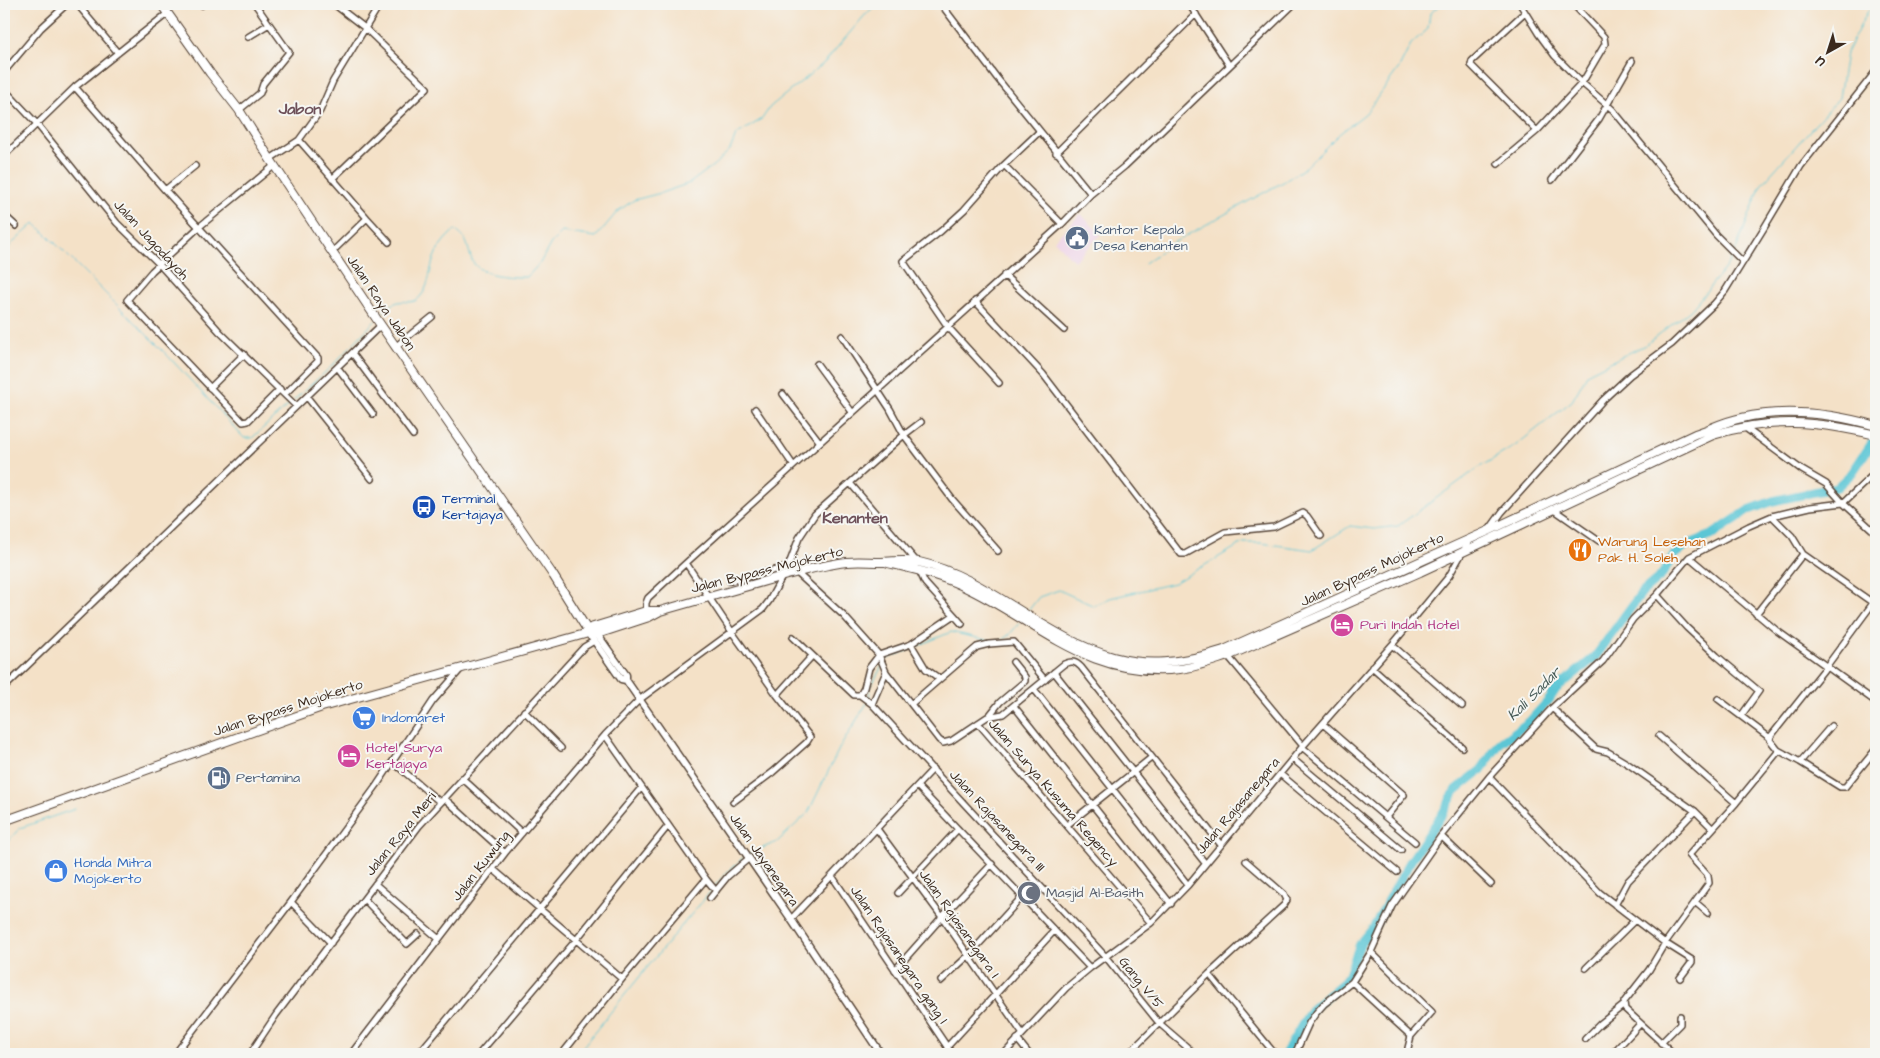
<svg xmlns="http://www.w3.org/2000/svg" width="1880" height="1058" viewBox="0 0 1880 1058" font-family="'Architects Daughter',sans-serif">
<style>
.built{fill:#eed0e7}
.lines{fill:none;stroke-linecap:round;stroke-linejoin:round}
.stream{stroke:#5bc6d5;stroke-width:1}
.river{stroke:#5bc6d5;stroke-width:9}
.minor-casing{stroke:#574537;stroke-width:8}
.major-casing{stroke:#574537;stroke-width:9}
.highway-casing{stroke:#574537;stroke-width:10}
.minor{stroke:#fff;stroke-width:5}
.major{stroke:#fff;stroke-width:6}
.highway{stroke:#fff;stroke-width:8}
.labels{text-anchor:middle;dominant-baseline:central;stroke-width:4;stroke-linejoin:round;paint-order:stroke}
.service-label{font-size:14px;fill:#4e5e75;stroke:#f6f6f2;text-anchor:start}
.street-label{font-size:14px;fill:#3b2a1e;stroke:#f6f6f2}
.transit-label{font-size:14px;fill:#164399;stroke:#f6f6f2;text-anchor:start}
.food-label{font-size:14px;fill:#c56008;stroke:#f6f6f2;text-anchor:start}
.hotel-label{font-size:14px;fill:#b23c85;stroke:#f6f6f2;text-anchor:start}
.shop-label{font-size:14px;fill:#366cbe;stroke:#f6f6f2;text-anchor:start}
.worship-label{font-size:14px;fill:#5b616d;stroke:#f6f6f2;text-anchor:start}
.water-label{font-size:15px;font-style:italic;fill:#455955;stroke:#f6f6f2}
.quarter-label{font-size:16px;font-weight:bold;fill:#6e515a;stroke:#f6f6f2}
</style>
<rect width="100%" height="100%" fill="#f6f6f2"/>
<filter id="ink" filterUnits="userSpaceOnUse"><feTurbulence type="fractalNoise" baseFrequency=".02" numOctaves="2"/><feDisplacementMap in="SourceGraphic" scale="10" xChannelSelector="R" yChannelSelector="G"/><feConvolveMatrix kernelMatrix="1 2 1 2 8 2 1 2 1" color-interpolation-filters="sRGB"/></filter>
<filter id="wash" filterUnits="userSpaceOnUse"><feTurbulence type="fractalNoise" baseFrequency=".0096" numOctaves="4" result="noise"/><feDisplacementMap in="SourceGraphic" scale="20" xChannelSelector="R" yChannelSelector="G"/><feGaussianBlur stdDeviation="1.12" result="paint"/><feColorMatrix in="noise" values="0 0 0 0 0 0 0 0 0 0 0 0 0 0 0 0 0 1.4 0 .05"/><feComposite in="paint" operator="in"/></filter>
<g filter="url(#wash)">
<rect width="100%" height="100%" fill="#f4e1c7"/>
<path class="built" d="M1081,214L1101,235L1074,261L1054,240Z"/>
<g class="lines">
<path class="stream" d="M4,251L35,223L168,356L244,438H252L291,403
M1735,252L1761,185L1839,98L1846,53L1869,9L1875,4
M1145,263L1171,244L1285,181L1306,167L1339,134L1366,113L1399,68L1411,44L1428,29L1430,13L1442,4
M379,316C384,311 391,304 398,302C406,300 413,305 420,297C429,287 429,274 433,261C437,248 445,238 455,230C470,241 466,245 472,260C479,277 512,277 527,277L540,263L551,243L562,232L596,237L618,211L634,200L661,193L690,183L714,165L730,150L736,135L762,119L770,107L824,63L865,15L877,4
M294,400L330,368L375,321
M1028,611L1039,597L1059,590L1094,606L1110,598L1174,583L1243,543H1261L1312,550L1350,526L1374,529L1398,526L1478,468L1515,446L1572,401L1588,373L1645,345L1691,310L1726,267L1733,255
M1002,640L1010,634L1020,622
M915,647L951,632L991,641
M884,663L886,659L911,649
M869,699L870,688L882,666
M4,845L20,828L75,809
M748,854L777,842L808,813L839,749L867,703
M714,887L725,874L745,856
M577,1054C621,999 666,944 712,890"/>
<path class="river" d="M1285,1054L1311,1010L1344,982L1349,975L1360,944L1374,927L1410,862L1443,813L1455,791L1481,770L1500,743L1529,722L1549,700L1556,689L1595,657L1642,592L1661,576L1674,555L1687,545L1712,535L1749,510L1773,501L1837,487L1852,473L1876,437"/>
</g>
</g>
<g filter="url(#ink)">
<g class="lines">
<g class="minor-casing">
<path id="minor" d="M77,4L118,53
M941,4L997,78L1091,194
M1189,4L1229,65
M1520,4L1538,33L1555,56L1582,83L1613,110L1716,235L1743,262
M202,5L203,4
M1525,12L1472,61L1471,65L1537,131
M248,37L269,24
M4,72L41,28L67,4
M75,87L165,190L318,358V361L285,394
M4,89L37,124L117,223L159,264L220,332L296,406
M239,110L260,93L263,84L289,52L255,4
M299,140L367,218L389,242
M1056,153L1196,14
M4,156L75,87L168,13
M270,159L299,140L307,129L320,111L333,81L380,4
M1498,164L1537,131L1582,83L1605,44L1604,37L1573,4
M275,165L199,227L152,271L127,300L243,422L248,421L280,389
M1004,165L1062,224
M332,179L427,88L365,28L334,4
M1552,180L1599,119L1632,61
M165,190L195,166
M4,215L16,226
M332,252L367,218
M1004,275L1064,330
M975,301L1043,374L1181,554H1185L1225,532L1274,527L1303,513L1307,516L1321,536
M395,347L432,317
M352,353L413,435
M817,364L852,412
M338,368L373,414
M999,383L948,327L903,261L941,231L964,210L1004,165L1039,132
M210,388L244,354
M783,394L819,441
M307,397L372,479
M755,409L793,465
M921,422L904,435L952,499L998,551
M1744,427L1802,470L1826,484L1843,503L1876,472
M850,483L917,562
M1553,509L1599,541
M1772,516L1792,536L1803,554L1873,603
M1489,530L1502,512L1603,400L1630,375L1672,344L1714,304L1725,291L1764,228L1801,166L1876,71
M1689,557L1776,630L1876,702
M686,563L732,632L777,695L810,737L807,742L773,772L733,802
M919,570L925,583L954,615L911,644L879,655L869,668L864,688L860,695L872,704L1105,956L1159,1023L1195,1054
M797,573L844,616L879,655L886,672L939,740L943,743L951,741L987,717L1003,714L1064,664C1072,660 1076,662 1081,667L1221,845
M787,575L788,567L799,538L815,514L904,435L890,409L842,336
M730,581L788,567
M1657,595L1687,628L1717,656L1759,691L1741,716
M646,611V603L648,598L686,563L1062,224L1091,194L1125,166L1294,4
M1756,614L1803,554
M954,615L962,624
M793,637L854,695H860
M911,644L926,669L940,679
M1392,645L1462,706
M1228,656L1303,746
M1372,667L1462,747
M1054,672L1205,863
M4,688L381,325
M1034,689L1188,885
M777,695L812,656
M1718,699L1770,738
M872,704L886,672
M911,704L977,647L989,644L1014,642L1045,680
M1014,706L1171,904
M1552,708L1596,749L1608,752L1628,764L1695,811L1712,828
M524,711L561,748
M989,716L1000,702L1025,681V677L1013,662
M978,723L1151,923
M1323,724L1404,795L1386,817
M1659,736L1736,803
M1302,747L1415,842
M1778,750L1800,762L1831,726
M1293,759L1401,850
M1800,762L1840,787H1845L1876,749
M395,764L440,802
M1280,774L1397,872
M1489,777L1600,893L1665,943L1692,960V962L1680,978
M462,778L522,833
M917,786L1090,968
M444,798L505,853
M1067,825L1151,758
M877,829L942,917L1022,1033
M1441,836L1491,884
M493,869L622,979
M832,876L952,1054
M706,879L716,891
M375,884L439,939
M898,893L958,829
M710,898L728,876L748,859
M364,899L407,944L418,934
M291,902L331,943
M1695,902L1708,913
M1615,905L1628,881L1695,811
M791,919L933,769
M1371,952L1432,1012L1411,1036
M1586,968L1635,920
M895,970L942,917L992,864
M1209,974L1284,905L1287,900L1284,894L1246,861
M941,981L968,956L1022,897
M1352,982L1411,1036L1408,1048L1409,1054
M1017,1039L1029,1054
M1585,1039L1600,1024L1624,1005
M1661,1043L1680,1024V1016
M947,1047L1054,931
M175,1054L291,902L377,785L433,701L460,670
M250,1054L276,1015L419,826L584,647L594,641
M351,1054L505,853L605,735L639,700L763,609L769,601L782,577
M418,1054L641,788
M479,1054L576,940L668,826
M562,1054L622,979L706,879L605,735
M1004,1054L1066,988L1090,968L1151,923L1188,885L1303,746L1392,645L1449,576L1470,539
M1128,1054L1209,974L1275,1054
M1295,1054L1309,1023L1316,1013L1324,1004L1352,982L1371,952L1392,906L1441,836L1489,777L1552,708L1603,661L1633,619L1657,595L1689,557L1749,526L1772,516L1810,507L1843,503L1876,533
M1612,1054L1640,1024
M1674,1054L1625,1009L1624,1002L1649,970L1665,943L1709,883L1708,876L1689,855L1736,803L1777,753L1778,750L1770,740L1771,736L1826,667L1876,599
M1695,1054H1700"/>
</g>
<g class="major-casing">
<path id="major" d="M597,634L626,675V680L791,919L881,1054
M591,636L621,679L626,680"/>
</g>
<g class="highway-casing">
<path id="highway" d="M161,4L210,73L239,110L270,159L380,324L553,575L591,636
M888,563C917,570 945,576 971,590C1043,626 1091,679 1180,669C1196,667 1212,661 1228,656L1420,572L1713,435C1770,417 1818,421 1876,435
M587,629L646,611H658
M591,636L649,617L660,611C696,601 733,590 769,580C794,573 820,565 847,562C858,561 869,562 881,562C894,561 906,560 919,562C954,570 984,588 1014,607C1089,654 1134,679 1224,650L1488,531L1695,434C1710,429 1726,421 1742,418C1786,408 1834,414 1876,426
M4,821L322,707L585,634"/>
</g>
<use href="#minor" class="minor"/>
<use href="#major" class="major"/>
<use href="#highway" class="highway"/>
</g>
</g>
<defs>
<g id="civic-disc" transform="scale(1.25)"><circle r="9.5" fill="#5c6f8a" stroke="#f6f6f2"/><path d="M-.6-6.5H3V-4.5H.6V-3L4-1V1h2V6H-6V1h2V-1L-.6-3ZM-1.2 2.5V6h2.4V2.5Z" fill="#fff"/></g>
<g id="bus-disc" transform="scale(1.25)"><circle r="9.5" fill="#1a4fb4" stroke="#f6f6f2"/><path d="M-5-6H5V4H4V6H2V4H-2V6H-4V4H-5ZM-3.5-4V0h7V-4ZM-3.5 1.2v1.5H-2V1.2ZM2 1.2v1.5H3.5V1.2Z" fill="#fff"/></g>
<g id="restaurant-disc" transform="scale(1.25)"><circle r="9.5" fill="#e8710a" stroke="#f6f6f2"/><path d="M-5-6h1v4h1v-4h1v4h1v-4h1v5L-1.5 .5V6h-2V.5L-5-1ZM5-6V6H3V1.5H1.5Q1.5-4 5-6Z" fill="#fff"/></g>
<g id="hotel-disc" transform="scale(1.25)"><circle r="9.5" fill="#d1479c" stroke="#f6f6f2"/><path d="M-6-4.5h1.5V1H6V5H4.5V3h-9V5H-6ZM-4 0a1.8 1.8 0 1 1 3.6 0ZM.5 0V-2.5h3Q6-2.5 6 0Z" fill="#fff"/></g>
<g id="supermarket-disc" transform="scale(1.25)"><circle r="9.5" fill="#3f7fe0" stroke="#f6f6f2"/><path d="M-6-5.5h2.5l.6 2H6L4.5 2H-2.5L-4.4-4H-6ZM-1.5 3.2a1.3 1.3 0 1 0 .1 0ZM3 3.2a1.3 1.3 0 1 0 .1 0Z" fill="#fff"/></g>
<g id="fuel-disc" transform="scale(1.25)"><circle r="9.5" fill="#5c6f8a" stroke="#f6f6f2"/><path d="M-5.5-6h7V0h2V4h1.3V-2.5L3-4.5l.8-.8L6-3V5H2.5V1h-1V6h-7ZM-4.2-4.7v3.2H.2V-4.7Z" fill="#fff"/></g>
<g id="shop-disc" transform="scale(1.25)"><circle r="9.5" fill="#3f7fe0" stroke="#f6f6f2"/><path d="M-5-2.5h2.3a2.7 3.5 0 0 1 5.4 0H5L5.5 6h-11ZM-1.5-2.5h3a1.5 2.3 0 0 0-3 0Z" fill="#fff"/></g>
<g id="mosque-disc" transform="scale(1.25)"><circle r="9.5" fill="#6b7280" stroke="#f6f6f2"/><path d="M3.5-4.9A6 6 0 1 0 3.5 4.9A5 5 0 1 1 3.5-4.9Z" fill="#fff"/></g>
</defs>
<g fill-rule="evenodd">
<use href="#civic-disc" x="1077" y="238"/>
<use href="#bus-disc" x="424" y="507"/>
<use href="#restaurant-disc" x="1580" y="550"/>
<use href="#hotel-disc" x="1342" y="625"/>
<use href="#supermarket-disc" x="364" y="718"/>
<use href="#hotel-disc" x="349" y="756"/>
<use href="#fuel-disc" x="219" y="778"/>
<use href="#shop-disc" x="56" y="871"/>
<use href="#mosque-disc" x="1029" y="893"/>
</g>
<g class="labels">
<g class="service-label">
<text x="1094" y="230">Kantor Kepala<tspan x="1094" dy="16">Desa Kenanten</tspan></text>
<text x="236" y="778">Pertamina</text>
</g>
<g class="street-label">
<text transform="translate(151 240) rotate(47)">Jalan Jagodayoh</text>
<text transform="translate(381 303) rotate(56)">Jalan Raya Jabon</text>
<text transform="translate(767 570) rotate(-14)">Jalan Bypass Mojokerto</text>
<text transform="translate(1372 570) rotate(-25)">Jalan Bypass Mojokerto</text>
<text transform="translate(288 708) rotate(-18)">Jalan Bypass Mojokerto</text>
<text transform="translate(1053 793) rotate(49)">Jalan Surya Kusuma Regency</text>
<text transform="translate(1238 806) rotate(-50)">Jalan Rajasanegara</text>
<text transform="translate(997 821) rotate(47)">Jalan Rajasanegara III</text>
<text transform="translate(401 834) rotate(-51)">Jalan Raya Meri</text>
<text transform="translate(764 860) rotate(55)">Jalan Jayanegara</text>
<text transform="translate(481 866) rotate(-52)">Jalan Kuwung</text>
<text transform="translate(959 924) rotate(55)">Jalan Rajasanegara I</text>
<text transform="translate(899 955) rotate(56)">Jalan Rajasanegara gang I</text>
<text transform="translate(1141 983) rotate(51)">Gang V/5</text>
</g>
<g class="transit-label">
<text x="442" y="499">Terminal<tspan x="442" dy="16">Kertajaya</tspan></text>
</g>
<g class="food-label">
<text x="1598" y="542">Warung Lesehan<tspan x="1598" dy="16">Pak H. Soleh</tspan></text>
</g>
<g class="hotel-label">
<text x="1360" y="625">Puri Indah Hotel</text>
<text x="366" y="748">Hotel Surya<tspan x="366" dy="16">Kertajaya</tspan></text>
</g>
<g class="shop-label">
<text x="382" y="718">Indomaret</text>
<text x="74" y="863">Honda Mitra<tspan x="74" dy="16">Mojokerto</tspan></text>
</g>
<g class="worship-label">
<text x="1046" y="893">Masjid Al-Basith</text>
</g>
<g class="water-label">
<text transform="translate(1534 694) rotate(-45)">Kali Sadar</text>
</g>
<g class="quarter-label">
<text x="300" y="109">Jabon</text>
<text x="855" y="518">Kenanten</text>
</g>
</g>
<rect width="1880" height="1058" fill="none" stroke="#f6f6f2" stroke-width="20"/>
<g transform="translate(1828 52) rotate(219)" stroke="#f6f6f2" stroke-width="4" paint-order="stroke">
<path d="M0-4L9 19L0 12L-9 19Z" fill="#3b2a1e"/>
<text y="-8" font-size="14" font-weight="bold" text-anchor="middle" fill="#3b2a1e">U</text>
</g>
</svg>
